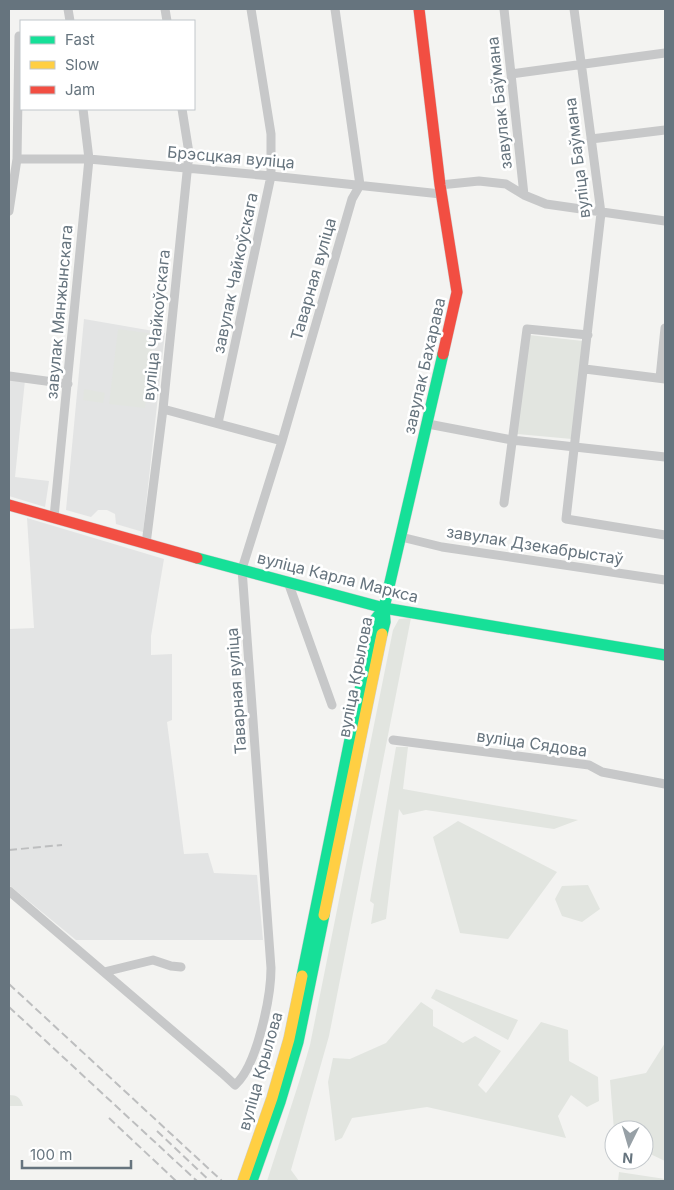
<svg xmlns="http://www.w3.org/2000/svg" width="674" height="1190" viewBox="0 0 674 1190" font-family="Inter,sans-serif">
<style>
.built{fill:#e3e4e4}
.green{fill:#e2e5e0}
.lines{fill:none;stroke-linecap:round;stroke-linejoin:round}
.fast-casing{stroke:#d0d0d0;stroke-width:12}
.slow-casing{stroke:#d0d0d0;stroke-width:12}
.jam-casing{stroke:#d0d0d0;stroke-width:12}
.street{stroke:#c7c8c9;stroke-width:9}
.fast{stroke:#16e098;stroke-width:11}
.slow{stroke:#ffcf43;stroke-width:11}
.jam{stroke:#f24e42;stroke-width:11}
.rail{stroke:#bdbebf;stroke-width:2;stroke-dasharray:8 4;stroke-linecap:butt}
.labels{text-anchor:middle;dominant-baseline:central;stroke-width:5;stroke-linejoin:round;paint-order:stroke}
.street-label{font-size:16px;fill:#66747e;stroke:#fff}
</style>
<rect width="100%" height="100%" fill="#f3f3f1"/>
<path class="built" d="M84,319L165,333L143,532L116,524L115,514L107,510H98L91,517L66,510Z
M9,378L25,380L15,477L49,481L45,507L9,496Z
M27,518L164,559L151,636V655L172,654V720L167,722L184,854L208,853L214,873L257,875L263,940H76L9,885V629L34,628Z"/>
<path class="green" d="M118,329L154,334L145,408L109,404Z
M529,335L583,341L572,439L517,434Z
M84,389L105,393L103,403L83,400Z
M411,618L329,1036L291,1170L299,1181H267L299,1082L310,1045L393,630L399,619Z
M396,747H408L403,789L578,820L554,829L426,810L403,815L399,809L386,919L371,924L374,904L370,901Z
M458,821L557,872L508,939L460,933L433,837Z
M588,885L600,909L582,922L562,916L555,899L562,886Z
M436,989L518,1020L508,1040L431,998Z
M421,1002L433,1010V1026L463,1043L475,1036L501,1051L478,1085L486,1093L541,1022L568,1030L569,1061L598,1077L599,1101L587,1107L571,1095L558,1116L566,1138L427,1107L352,1118L342,1138L335,1141L328,1082L333,1058L350,1059L386,1043Z
M665,1043V1161L644,1151V1130H614L610,1080L646,1073Z
M9,1095C17,1095 21,1098 23,1106H9Z
M619,1172L665,1179V1181H618Z"/>
<g class="lines">
<g class="fast-casing">
<path id="fast" d="M197,558L384,608L665,655
M382,634L385,622L384,608L443,354
M302,976L374,621L384,608
M252,1181L280,1102L298,1042L324,915"/>
</g>
<g class="slow-casing">
<path id="slow" d="M324,915L382,634
M243,1181L272,1098L289,1039L302,976"/>
</g>
<g class="jam-casing">
<path id="jam" d="M419,9L440,185L457,292L443,354
M9,505L197,558"/>
</g>
<path class="street" d="M68,9L70,21
M165,9L167,21
M504,9L524,195
M574,9L601,213L566,519L665,535
M511,74L665,53
M591,139L665,130
M17,159H89L271,176L441,194
M440,185L479,181L506,184L524,195L546,204L665,221
M9,211L17,159L19,36
M585,369L665,379
M9,376L68,384
M660,378L665,328
M163,409L282,441
M218,423L271,176V134L251,9
M428,424L512,440L665,457
M504,503L527,329L588,335
M54,517L89,159L83,109
M401,537L442,547L665,580
M146,544L163,409L189,153L182,109
M288,582L332,705
M393,740L589,765L602,772L665,784
M9,891L222,1073L235,1085C257,1066 271,997 271,968L242,569L282,441L352,199L360,185L335,9
M104,972L153,960L171,966L181,967"/>
<use href="#fast" class="fast"/>
<use href="#slow" class="slow"/>
<use href="#jam" class="jam"/>
<path class="rail" d="M9,850L62,845
M9,984L222,1181
M9,1007L197,1181
M109,1118L176,1181
M157,1131L210,1181"/>
</g>
<g class="labels">
<g class="street-label">
<text transform="translate(499 103) rotate(-96)">завулак Баўмана</text>
<text transform="translate(231 157) rotate(5)">Брэсцкая вуліца</text>
<text transform="translate(577 158) rotate(-97)">вуліца Баўмана</text>
<text transform="translate(235 273) rotate(-78)">завулак Чайкоўскага</text>
<text transform="translate(313 279) rotate(-74)">Таварная вуліца</text>
<text transform="translate(59 312) rotate(-85)">завулак Мянжынскага</text>
<text transform="translate(156 325) rotate(-84)">вуліца Чайкоўскага</text>
<text transform="translate(424 366) rotate(-77)">завулак Бахарава</text>
<text transform="translate(535 545) rotate(9)">завулак Дзекабрыстаў</text>
<text transform="translate(338 577) rotate(14)">вуліца Карла Маркса</text>
<text transform="translate(355 677) rotate(-79)">вуліца Крылова</text>
<text transform="translate(236 691) rotate(-94)">Таварная вуліца</text>
<text transform="translate(532 743) rotate(8)">вуліца Сядова</text>
<text transform="translate(260 1071) rotate(-74)">вуліца Крылова</text>
</g>
</g>
<rect width="674" height="1190" fill="none" stroke="#66747e" stroke-width="20"/>
<rect x="20" y="20" width="175" height="90" fill="#ffffff" stroke="#c2c7cb"/>
<rect x="30" y="36" width="25" height="8" fill="#16e098" stroke="#c2c7cb"/>
<text x="65" y="45" font-size="15" fill="#66747e">Fast</text>
<rect x="30" y="61" width="25" height="8" fill="#ffcf43" stroke="#c2c7cb"/>
<text x="65" y="70" font-size="15" fill="#66747e">Slow</text>
<rect x="30" y="86" width="25" height="8" fill="#f24e42" stroke="#c2c7cb"/>
<text x="65" y="95" font-size="15" fill="#66747e">Jam</text>
<g transform="translate(629 1145) rotate(185)"><circle r="24" fill="#ffffff" stroke="#c2c7cb"/>
<path d="M0-4L9 19L0 12L-9 19Z" fill="#97a0a6"/>
<text y="-8" font-size="14" font-weight="bold" text-anchor="middle" fill="#66747e">N</text>
</g>
<path d="M22 1160v8h109v-8" fill="none" stroke="#66747e" stroke-width="2.5"/>
<text x="30" y="1160" font-size="15" fill="#66747e" stroke="#ffffff" stroke-width="4" paint-order="stroke">100 m</text>
</svg>
